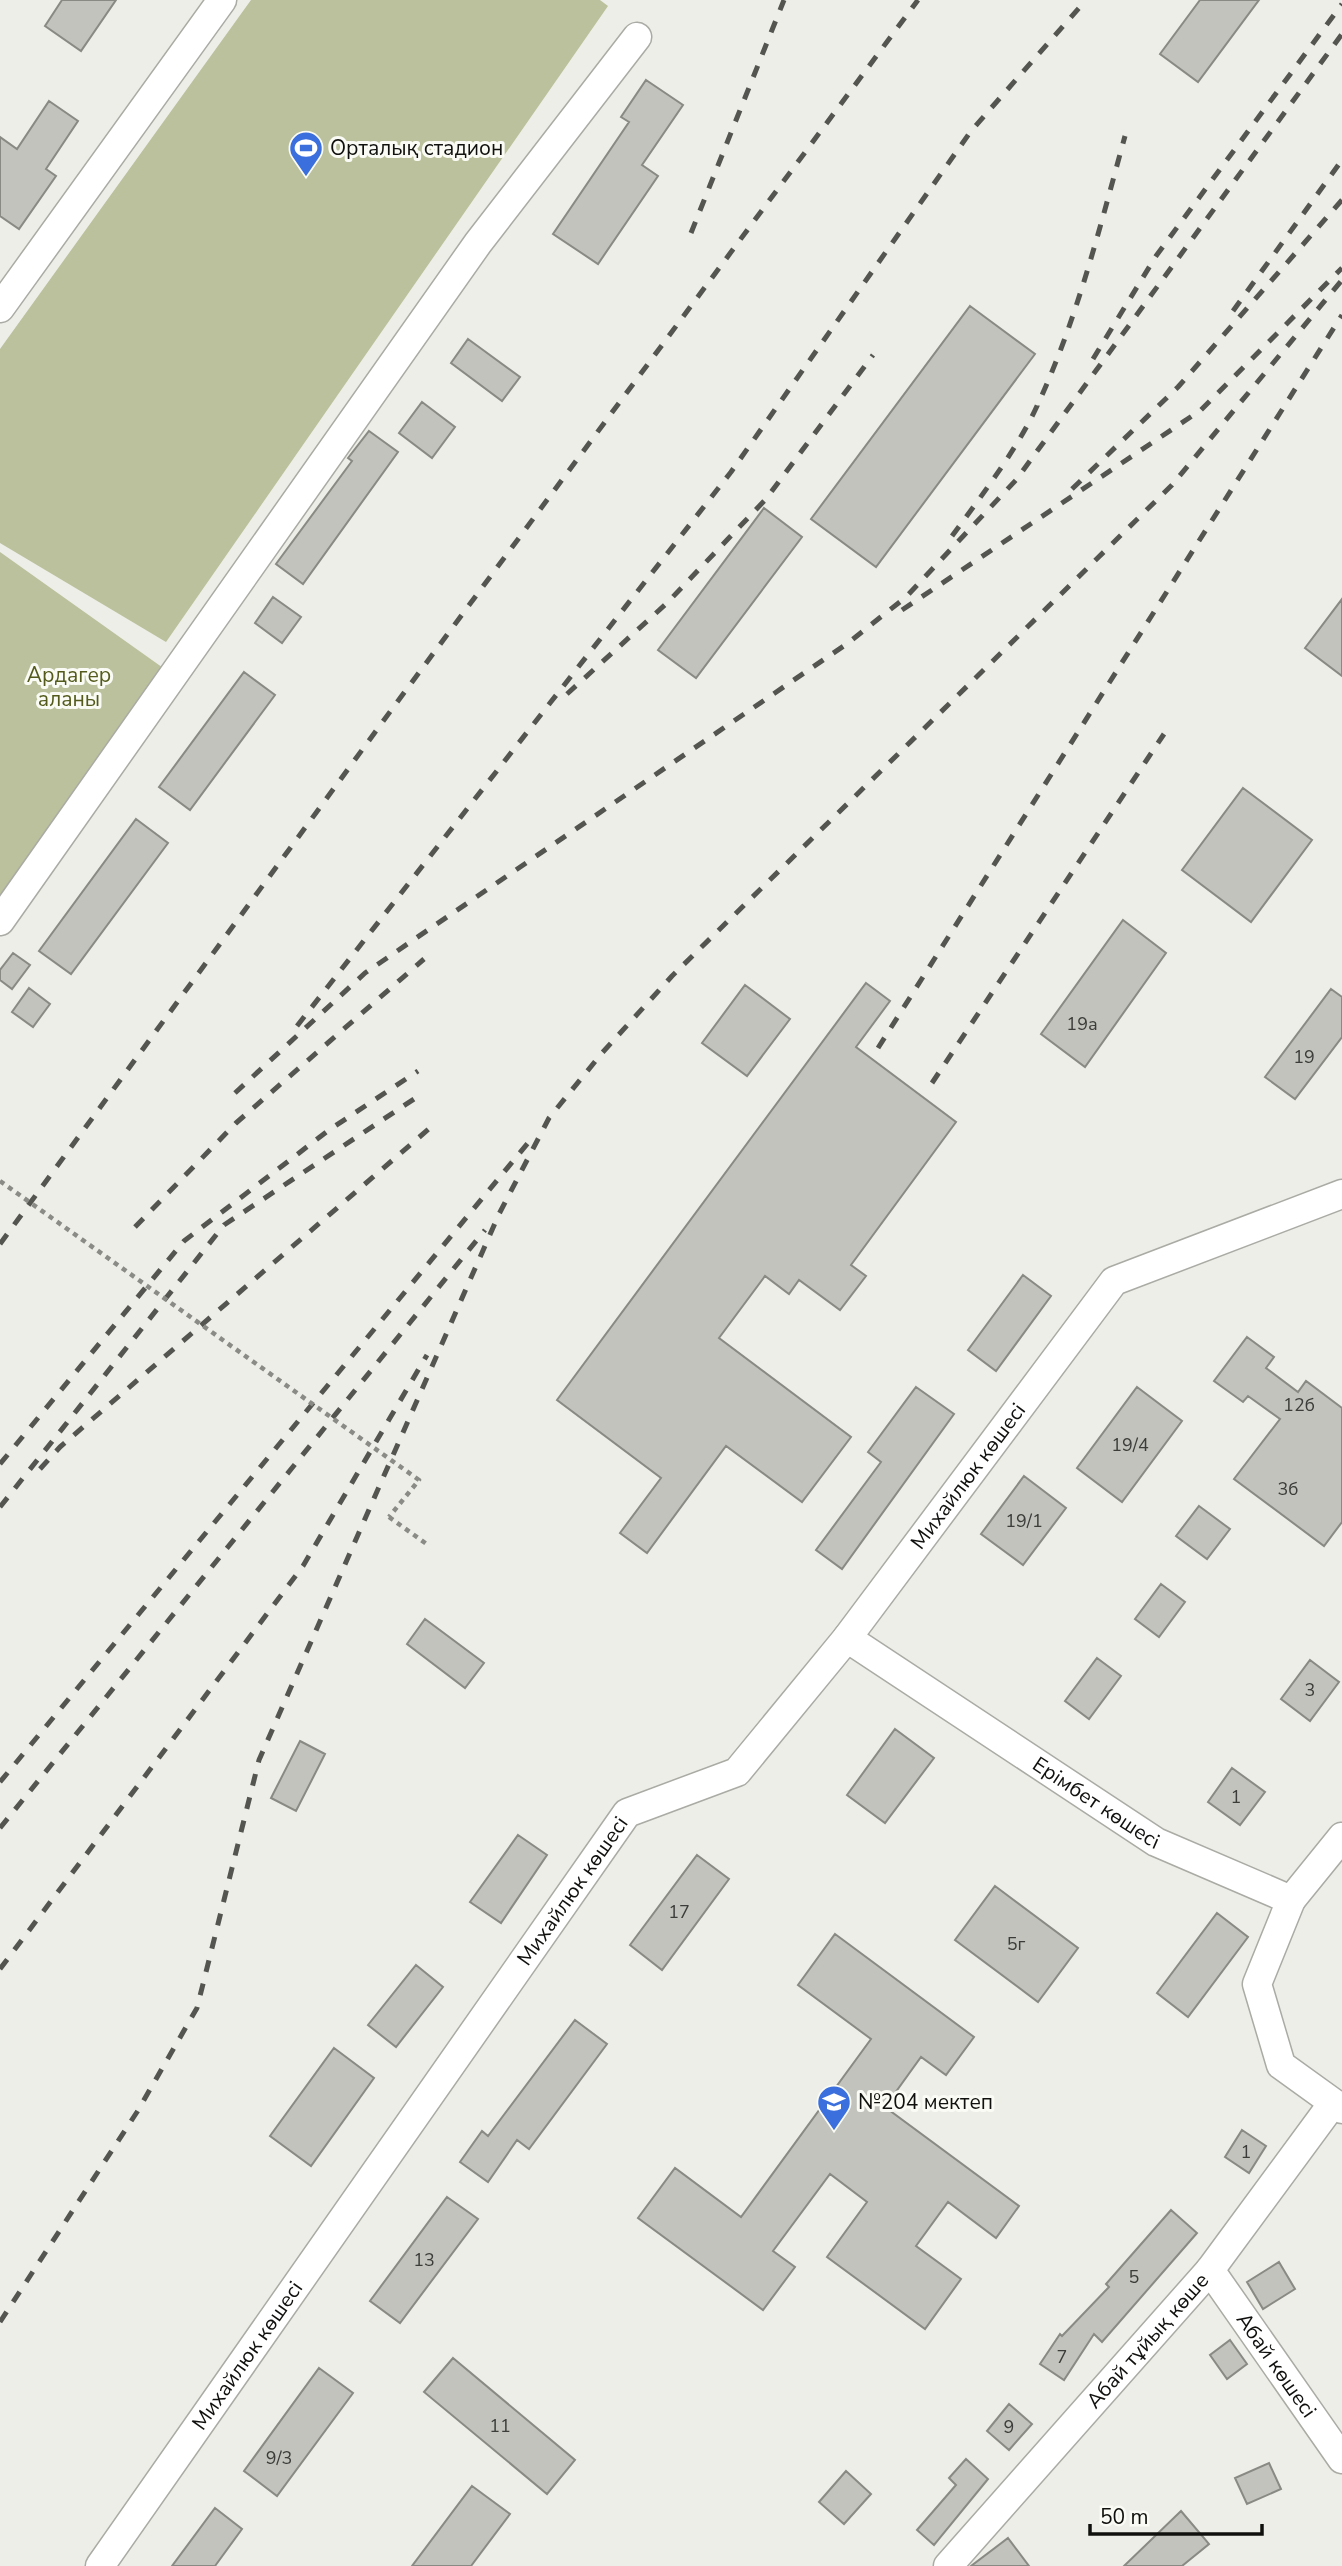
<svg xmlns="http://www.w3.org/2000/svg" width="1342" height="2566" viewBox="0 0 1342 2566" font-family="'Nunito Sans',sans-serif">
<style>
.green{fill:#bac19c}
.building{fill:#c1c3bc;stroke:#898a83;stroke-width:2}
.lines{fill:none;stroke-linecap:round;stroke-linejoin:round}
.minor-casing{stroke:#aaaba4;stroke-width:31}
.path{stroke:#8a8a86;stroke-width:4.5;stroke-dasharray:5 5;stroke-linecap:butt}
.minor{stroke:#fff;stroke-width:28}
.rail{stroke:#545451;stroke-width:5;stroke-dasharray:12 12;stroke-linecap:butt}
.path-bridge{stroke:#8a8a86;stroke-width:4.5;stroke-dasharray:5 5;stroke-linecap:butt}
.labels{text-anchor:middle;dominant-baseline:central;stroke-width:6;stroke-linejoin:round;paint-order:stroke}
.number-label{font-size:18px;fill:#3c3d3a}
.poi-label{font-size:21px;fill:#10100e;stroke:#fafbf4;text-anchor:start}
.park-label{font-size:21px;fill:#535a1c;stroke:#fafbf4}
.street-label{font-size:21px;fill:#10100e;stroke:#fafbf4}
</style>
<rect width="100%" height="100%" fill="#edeee7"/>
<path class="green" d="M251,0H600L608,6L166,642L0,543V349Z
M0,552L166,670L0,904Z"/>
<path class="building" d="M62,0H116L81,51L45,26Z
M1200,0H1259L1198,82L1160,54Z
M646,80L683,105L642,165L658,176L598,264L553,234L629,122L621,117Z
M49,101L78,121L46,169L56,176L19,229L0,216V137L17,149Z
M970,306L1035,354L876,567L811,519Z
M468,339L520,377L502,401L451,363Z
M422,402L455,427L432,458L399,433Z
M369,431L398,452L303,584L276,564L352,461L348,458Z
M764,508L802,537L696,678L658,650Z
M273,597L301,617L282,643L255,623Z
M1342,599V676L1305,648Z
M244,672L275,695L190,810L159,787Z
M1243,788L1312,840L1251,922L1182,870Z
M136,819L168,843L71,974L39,951Z
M1123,920L1166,953L1085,1067L1041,1034Z
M13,953L30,965L12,989L0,980V970Z
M866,983L890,1001L856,1047L956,1122L851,1265L866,1276L840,1310L799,1280L789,1294L765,1276L719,1338L851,1437L802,1502L726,1446L647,1553L620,1533L661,1478L557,1400Z
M745,985L790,1019L747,1076L702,1043Z
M29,988L50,1004L33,1027L12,1012Z
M1331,989L1342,997V1037L1295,1099L1265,1077Z
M1023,1275L1051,1296L996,1371L968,1350Z
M1247,1337L1274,1357L1266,1368L1298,1392L1306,1381L1342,1408V1522L1324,1546L1234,1479L1280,1419L1248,1396L1243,1402L1214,1381Z
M916,1387L954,1414L842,1569L816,1550L881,1462L868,1452Z
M1137,1387L1182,1421L1122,1502L1077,1468Z
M1024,1476L1066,1508L1023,1565L981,1534Z
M1199,1506L1230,1529L1207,1559L1176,1536Z
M1161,1584L1185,1602L1159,1637L1135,1619Z
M425,1619L484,1663L465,1688L407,1644Z
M1097,1658L1121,1676L1089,1719L1065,1701Z
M1310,1660L1339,1682L1310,1721L1281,1699Z
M895,1729L934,1758L885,1823L847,1795Z
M300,1741L325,1754L296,1811L271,1798Z
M1232,1768L1265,1792L1240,1825L1208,1802Z
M518,1835L547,1855L501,1923L470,1902Z
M697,1855L729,1879L662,1970L630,1945Z
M995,1886L1078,1948L1038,2002L955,1940Z
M1217,1913L1248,1937L1188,2017L1157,1993Z
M835,1934L974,2037L946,2075L921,2057L885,2107L1019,2206L996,2238L948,2202L916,2246L961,2279L925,2329L827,2257L867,2202L830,2174L773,2251L795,2267L763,2310L638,2218L675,2168L741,2217L871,2039L798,1985Z
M416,1965L443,1987L396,2047L368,2025Z
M575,2020L607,2044L529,2149L517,2140L488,2182L460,2162L482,2131L488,2136Z
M334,2048L374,2078L311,2166L270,2136Z
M1242,2130L1266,2146L1249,2173L1225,2157Z
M447,2197L478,2219L400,2323L370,2301Z
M1171,2210L1197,2233L1102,2342L1094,2334L1064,2380L1040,2364L1060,2334L1062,2336L1109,2287L1106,2284Z
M1279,2262L1295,2289L1263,2309L1247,2282Z
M1230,2340L1247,2364L1227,2379L1210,2355Z
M453,2358L575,2460L547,2494L424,2392Z
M319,2368L353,2393L277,2496L244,2471Z
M1009,2404L1032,2424L1009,2450L987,2431Z
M966,2459L988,2479L934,2545L917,2530L956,2485L949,2478Z
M1269,2463L1281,2489L1247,2504L1235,2478Z
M846,2471L871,2494L844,2524L819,2502Z
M472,2486L510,2514L471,2566H412Z
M215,2508L242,2529L215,2566H172Z
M1181,2511L1209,2544L1182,2566H1124Z
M1008,2538L1029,2566H971Z"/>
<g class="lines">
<g class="minor-casing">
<g id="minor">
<path d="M0,308L222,0"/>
<path d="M0,921L478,243L637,37"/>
<path id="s1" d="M847,1638L1156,1842L1291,1900L1342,1837"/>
<path d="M1291,1900L1257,1984L1281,2065L1342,2109"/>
<path id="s2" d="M1210,2270L1342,2459"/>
<path id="s3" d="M100,2566L627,1813L737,1772L847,1638L1114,1281L1342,1194"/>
<path id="s4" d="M948,2566L1210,2270L1333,2103"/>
</g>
</g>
<path class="path" d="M389,1517L428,1545"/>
<use href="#minor" class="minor"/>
<path class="rail" d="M691,233L784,0
M1233,311L1342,160
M1093,359L1156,256L1342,4
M1072,489L1178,387L1342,200
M952,536C980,498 1018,448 1037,406C1077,320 1100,227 1125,136
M902,610L1201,410L1342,268
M567,694L667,603L766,499L873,355
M297,1026L731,472L971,131L1086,0
M878,1048L1342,315
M932,1083L1164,734
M235,1093L365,973L848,643L906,597L1016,480L1342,34
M135,1227L236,1123L424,959
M0,1244L395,705L918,0
M0,1464L184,1241L329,1130L418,1071
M40,1469L60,1447L431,1127
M0,1507L224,1225L417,1097
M0,1782L528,1143
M0,1828L485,1230
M0,1969L303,1566L427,1355
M0,2322L137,2112L197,2008L259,1760L499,1214L549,1118L602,1053L672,976L1172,485L1342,280"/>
<path class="path-bridge" d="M0,1181L419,1480L389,1517"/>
</g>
<defs>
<g id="stadium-pin" transform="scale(1.75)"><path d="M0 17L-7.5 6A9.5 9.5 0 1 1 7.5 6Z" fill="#3b6fde" stroke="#fafbf4"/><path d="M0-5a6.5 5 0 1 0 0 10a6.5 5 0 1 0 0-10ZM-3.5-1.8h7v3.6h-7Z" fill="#fff"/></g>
<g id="school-pin" transform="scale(1.75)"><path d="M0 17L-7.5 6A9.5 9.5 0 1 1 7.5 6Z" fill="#3b6fde" stroke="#fafbf4"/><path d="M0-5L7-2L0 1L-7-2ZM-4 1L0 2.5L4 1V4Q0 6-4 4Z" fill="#fff"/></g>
</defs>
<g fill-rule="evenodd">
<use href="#stadium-pin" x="306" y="148"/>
<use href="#school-pin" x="834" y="2102"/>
</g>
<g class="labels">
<g class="number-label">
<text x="1082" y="1024">19а</text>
<text x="1304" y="1057">19</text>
<text x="1299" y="1405">12б</text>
<text x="1130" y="1445">19/4</text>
<text x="1288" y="1489">3б</text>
<text x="1024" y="1521">19/1</text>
<text x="1310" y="1690">3</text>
<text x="1236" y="1797">1</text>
<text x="679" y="1912">17</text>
<text x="1016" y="1944">5г</text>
<text x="1246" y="2152">1</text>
<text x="424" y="2260">13</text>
<text x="1134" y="2277">5</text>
<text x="1062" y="2357">7</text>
<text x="500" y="2426">11</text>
<text x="1009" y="2427">9</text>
<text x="279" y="2458">9/3</text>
</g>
<g class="poi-label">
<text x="330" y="148">Орталық стадион</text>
<text x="858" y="2102">№204 мектеп</text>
</g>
<g class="park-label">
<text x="69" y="675">Ардагер<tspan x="69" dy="24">аланы</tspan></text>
</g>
<g class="street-label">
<text stroke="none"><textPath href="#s3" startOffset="1412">Михайлюк көшесі</textPath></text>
<text stroke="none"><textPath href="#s1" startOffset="299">Ерімбет көшесі</textPath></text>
<text stroke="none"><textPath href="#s3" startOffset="824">Михайлюк көшесі</textPath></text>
<text stroke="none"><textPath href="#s4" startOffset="301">Абай тұйық көше</textPath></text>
<text stroke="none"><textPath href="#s3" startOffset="257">Михайлюк көшесі</textPath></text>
<text stroke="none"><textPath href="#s2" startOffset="116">Абай көшесі</textPath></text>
</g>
</g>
<path d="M1090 2524v10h172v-10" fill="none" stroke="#10100e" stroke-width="3.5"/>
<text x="1100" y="2524" font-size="21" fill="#10100e" stroke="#fafbf4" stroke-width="5" paint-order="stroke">50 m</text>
</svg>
